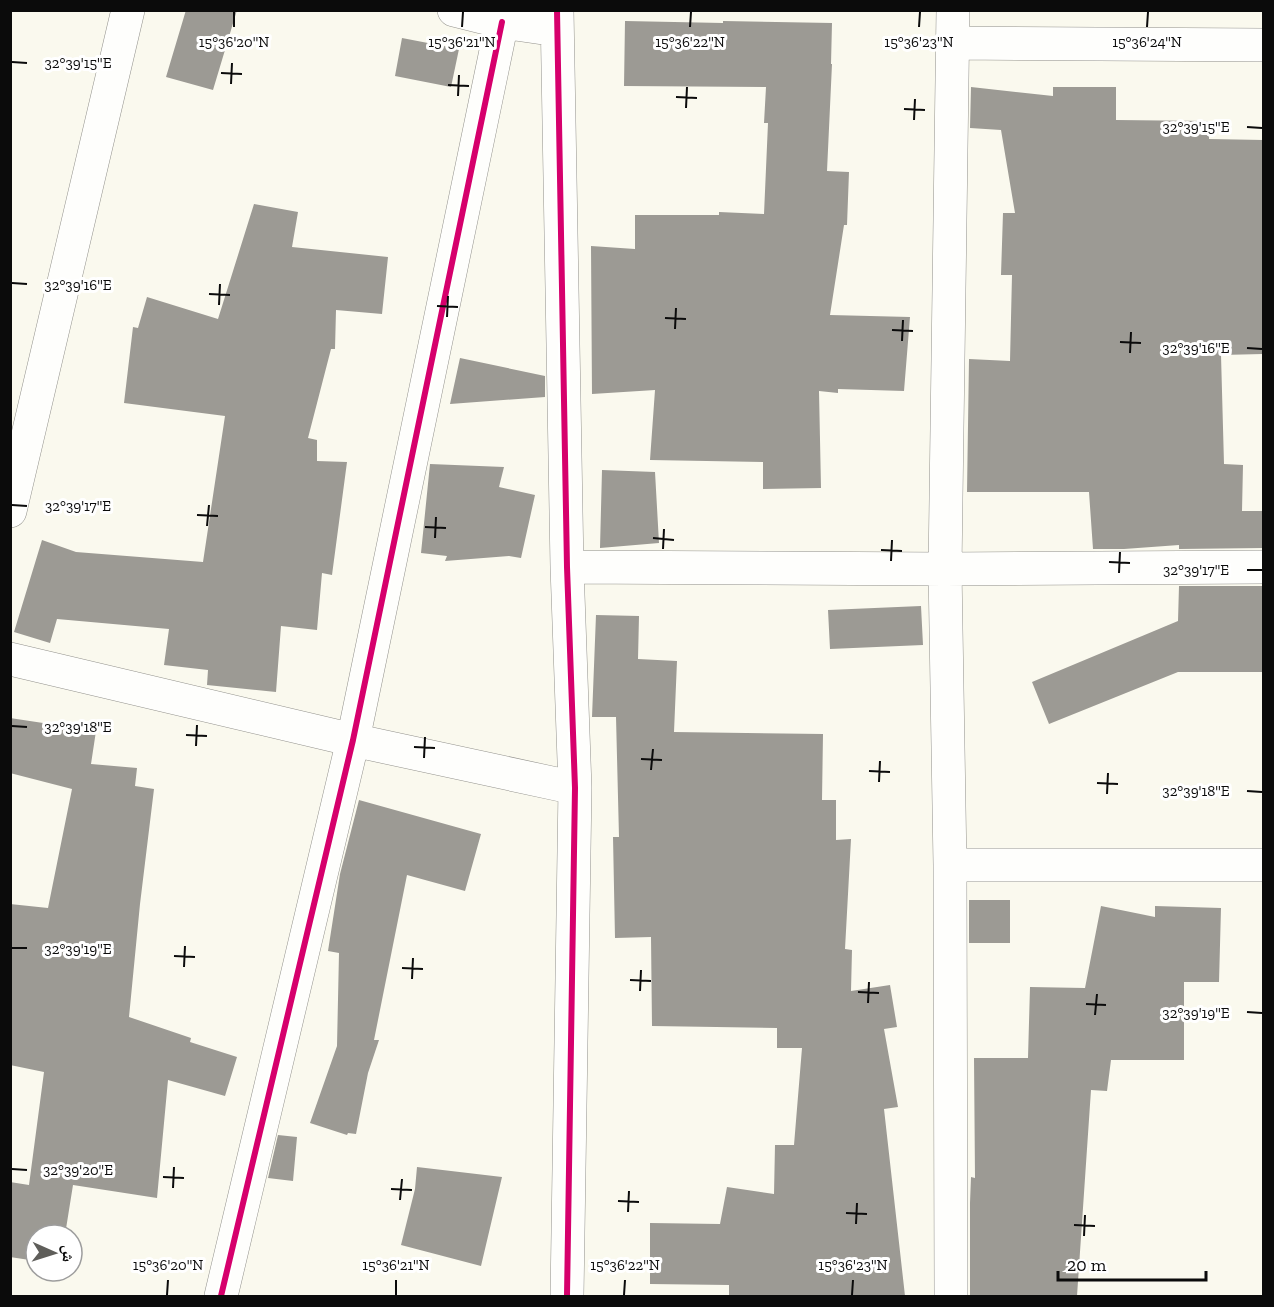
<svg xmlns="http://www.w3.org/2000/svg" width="1274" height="1307" viewBox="0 0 1274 1307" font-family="'Zilla Slab','Noto Naskh Arabic',serif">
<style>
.building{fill:#9c9a94}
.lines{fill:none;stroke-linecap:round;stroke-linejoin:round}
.street-casing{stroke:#93928d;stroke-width:34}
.street{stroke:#fefefc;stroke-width:33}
.cycleway-casing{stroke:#fff;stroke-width:10}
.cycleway{stroke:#d6006c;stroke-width:6}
.ticks{fill:none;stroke:#0b0b0b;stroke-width:2}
.ticks-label{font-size:15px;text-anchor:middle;fill:#0b0b0b;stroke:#fff;stroke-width:6;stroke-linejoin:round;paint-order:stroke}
</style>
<rect width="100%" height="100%" fill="#faf9ee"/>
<path class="building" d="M186,10H237L213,90L166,77Z
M625,21L723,23V21L832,23L831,64H832L827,171L849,172L847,225H844L830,315L910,317L904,391L838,389V393L819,391L821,488L763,489V462L650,460L655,390L592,394L591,246L635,249V215H719V212L764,214L768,123H764L766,87L624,86Z
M402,38L459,49L451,87L395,76Z
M971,87L1053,96V87H1116V120L1209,121V139L1263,140L1262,240H1263V354L1221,355L1224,464L1243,465L1242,511H1263V548L1179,549V545L1124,549H1093L1089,492H967L969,359L1010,361L1012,275H1001L1003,213H1015L1001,130L970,128Z
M254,204L298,212L292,247L388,257L382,314L336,310L335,349H331L308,438L317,440V461L347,462L332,575L322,573L317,630L281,626L276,692L207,685L208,670L164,665L169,629L57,619L50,643L14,632L42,540L76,552L203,562L225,416L124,403L133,327L138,328L147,297L218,319Z
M460,358L545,376V397L450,404Z
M430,464L504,467L499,487L535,495L521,558L509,556L445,561L447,556L421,553Z
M602,470L655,472L659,543L600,548Z
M1179,586H1263V672H1178L1049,724L1032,682L1178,621Z
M921,606L923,645L830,649L828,610Z
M596,615L639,616L638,659L677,661L674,732L823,734L822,800H836V840L851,839L845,949L852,950L851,991L890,985L897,1027L884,1029L898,1107L884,1109L905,1296H729V1285L650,1284V1223L720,1224L727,1187L774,1194L775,1145H794L802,1048H777V1028L652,1026L651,937L615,938L613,837H619L616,717H592Z
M10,718L96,731L91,764L137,768L135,786L154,789L140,904L129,1017L191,1038L190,1042L237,1057L225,1096L168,1080L157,1198L73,1185L65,1235H36V1261L10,1257V1182L29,1185L44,1072L10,1065V904L48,908L72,789L10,773Z
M359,800L481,834L465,891L407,875L374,1040H379L368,1073L356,1134L348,1133L347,1135L310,1123L337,1046L339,953L328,951L340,874Z
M969,900H1010V943H969Z
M1101,906L1155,917V906L1221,908L1219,982H1184V1060H1111L1107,1091L1091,1090L1077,1296H970V1203L971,1177L975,1178L974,1058H1028L1030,987L1085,988Z
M278,1135L297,1137L293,1181L268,1178Z
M417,1167L502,1177L481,1266L401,1245L415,1189Z"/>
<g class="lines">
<g class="street-casing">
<path id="street" d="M454,10L502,22L557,30
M557,10L567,567L575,788L567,1296
M953,43L1264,45
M10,511L128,10
M567,567L945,569L1264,567
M10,659L353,740L575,788
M950,865H1264
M221,1296L353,740L502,22
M951,1296L950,865L945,569L953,10"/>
</g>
<use href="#street" class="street"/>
<g class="cycleway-casing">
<path id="cycleway" d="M557,10L567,567L575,788L567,1296
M221,1296L353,740L502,22"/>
</g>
<use href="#cycleway" class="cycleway"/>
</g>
<path class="ticks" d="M234,27V12M462,27L463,12M690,27L691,12M919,27L920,12M1147,27L1148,12M12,62L27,63M221,73L242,74M231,84L232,63M448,85L469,86M458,96L459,75M676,97L697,98M686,108L687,87M904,109L925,110M914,120L915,99M1247,127L1262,128M12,283L27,284M209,294L230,295M219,305L220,284M437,306L458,307M447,317L448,296M665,318L686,319M675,329L676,308M892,330L913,331M902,341L903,320M1120,342L1141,343M1247,348L1262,349M1130,353L1131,332M12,505L27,506M197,515L218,516M207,526L209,505M425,527L446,528M435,538L436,517M653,538L674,540M663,549L664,529M881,550L902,551M891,561L892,540M1109,562L1130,563M1247,570H1262M1119,573L1120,552M12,726L27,727M186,735L207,736M196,746L197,725M414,747L435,748M424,758L425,737M641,759L662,760M651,770L653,749M869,771L890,772M879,782L880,761M1097,783L1118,784M1247,791L1262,792M1107,794L1108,773M12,948H27M174,956L195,957M184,967L185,946M402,968L423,969M412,979L413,958M630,980L651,981M640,991L641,970M858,992L879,993M868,1003L869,982M1086,1004L1106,1005M1247,1012L1262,1013M1095,1015L1097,994M12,1169L27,1170M163,1177L184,1178M173,1188L174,1167M391,1189L412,1190M400,1200L402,1179M618,1201L639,1202M628,1212L629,1191M846,1213L867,1214M856,1224L857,1203M1074,1225L1095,1226M1084,1236L1085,1215M167,1295L168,1280M396,1295V1280M624,1295L625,1280M852,1295L853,1280"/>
<g class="ticks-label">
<text x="234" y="47">15°36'20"N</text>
<text x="462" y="47">15°36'21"N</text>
<text x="690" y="47">15°36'22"N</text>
<text x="919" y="47">15°36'23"N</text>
<text x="1147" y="47">15°36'24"N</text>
<text x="78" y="68">32°39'15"E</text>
<text x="1196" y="132">32°39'15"E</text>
<text x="78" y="290">32°39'16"E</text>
<text x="1196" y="353">32°39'16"E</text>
<text x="78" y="511">32°39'17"E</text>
<text x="1196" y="575">32°39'17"E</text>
<text x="78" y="732">32°39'18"E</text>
<text x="1196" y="796">32°39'18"E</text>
<text x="78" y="954">32°39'19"E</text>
<text x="1196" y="1018">32°39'19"E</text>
<text x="78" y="1175">32°39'20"E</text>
<text x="168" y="1270">15°36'20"N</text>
<text x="396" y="1270">15°36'21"N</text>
<text x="625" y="1270">15°36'22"N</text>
<text x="853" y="1270">15°36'23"N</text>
</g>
<rect width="1274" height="1307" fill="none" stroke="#0b0b0b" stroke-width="24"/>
<g transform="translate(54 1253) rotate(93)"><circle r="28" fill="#ffffff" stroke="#9d9d9d" stroke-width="1.5"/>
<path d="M0-4.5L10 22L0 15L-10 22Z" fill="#5f5e5a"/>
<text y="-9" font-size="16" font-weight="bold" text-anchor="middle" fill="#0b0b0b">ش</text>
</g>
<path d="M1058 1271v9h148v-9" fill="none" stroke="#0b0b0b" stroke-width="3"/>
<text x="1067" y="1271" font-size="18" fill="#0b0b0b" stroke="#ffffff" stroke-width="4.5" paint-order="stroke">20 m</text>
</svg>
